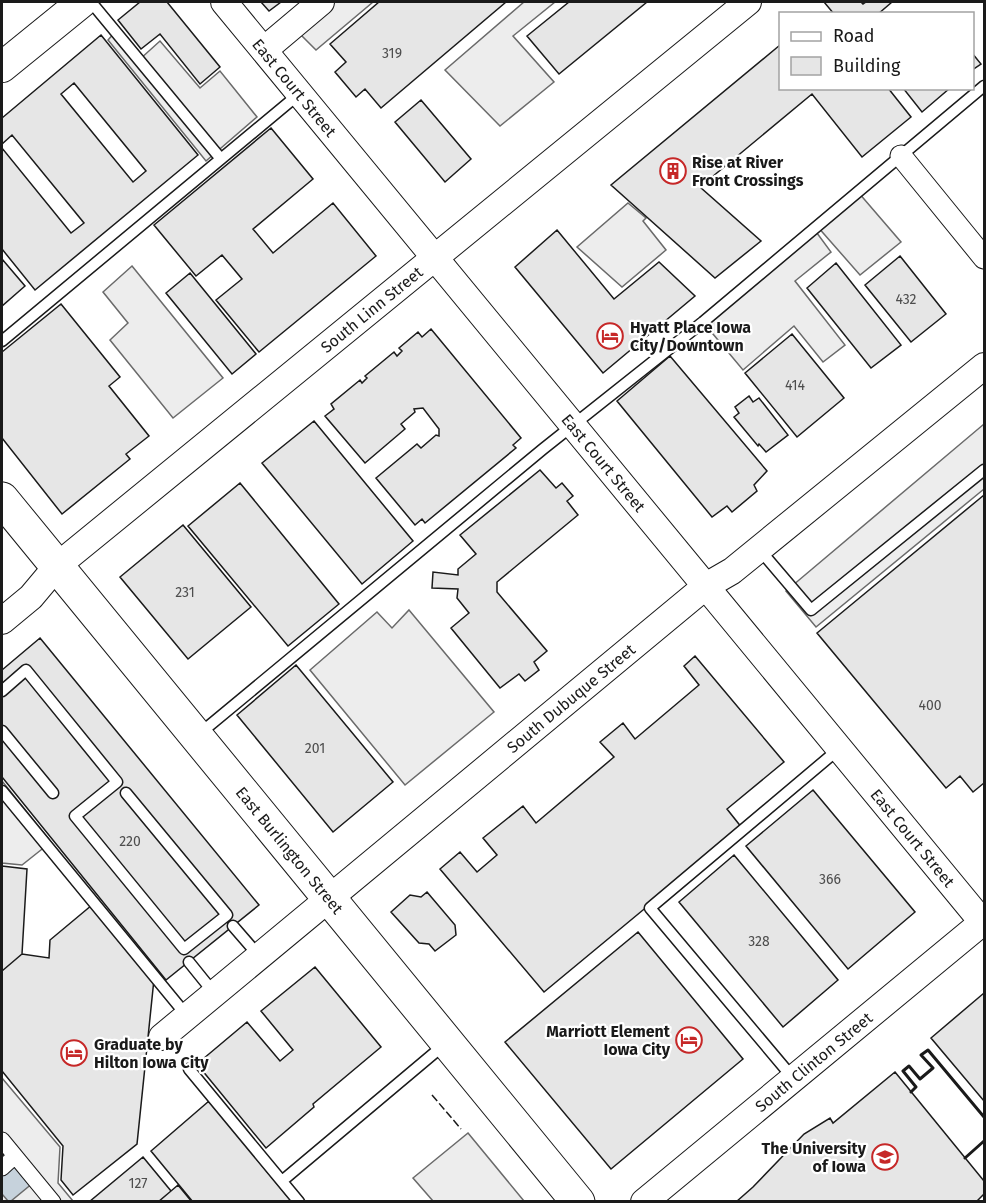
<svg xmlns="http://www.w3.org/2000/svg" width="986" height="1203" viewBox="0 0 986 1203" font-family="'Fira Sans',sans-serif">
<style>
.parking{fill:#ededed;stroke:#6a6a6a;stroke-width:1.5}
.water{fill:#c6d2dc;stroke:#6a6a6a;stroke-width:1.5}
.building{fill:#e6e6e6;stroke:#1a1a1a;stroke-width:1.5;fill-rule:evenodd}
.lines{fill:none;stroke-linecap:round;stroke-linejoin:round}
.service-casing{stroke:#1a1a1a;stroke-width:13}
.pedestrian-casing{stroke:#1a1a1a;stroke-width:17}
.minor-casing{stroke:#1a1a1a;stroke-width:23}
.tertiary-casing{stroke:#1a1a1a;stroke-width:28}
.secondary-casing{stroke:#1a1a1a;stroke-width:32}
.primary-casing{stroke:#1a1a1a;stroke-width:35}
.service{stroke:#fff;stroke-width:10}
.pedestrian{stroke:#fff;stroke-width:15}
.minor{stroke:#fff;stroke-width:21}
.tertiary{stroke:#fff;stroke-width:26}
.secondary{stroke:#fff;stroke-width:30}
.primary{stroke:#fff;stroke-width:33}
.fence{stroke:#1a1a1a;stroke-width:1.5;stroke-dasharray:8 3;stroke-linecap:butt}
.wall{stroke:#1a1a1a;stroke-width:3}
.labels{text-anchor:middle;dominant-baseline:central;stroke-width:4.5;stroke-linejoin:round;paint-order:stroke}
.number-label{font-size:14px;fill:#4d4d4d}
.street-label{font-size:16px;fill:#1a1a1a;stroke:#fff}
.poi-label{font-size:16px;font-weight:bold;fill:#1a1a1a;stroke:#fff;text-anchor:start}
</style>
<rect width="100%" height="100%" fill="#fff"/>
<path class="parking" d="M317,2H373L316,50L290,24Z
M524,2H555L513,36L554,82L500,126L445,70Z
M116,31L139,60L160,41L200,88L220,71L257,117L206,161L108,40Z
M858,192L901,242L860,275L817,226Z
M628,203L646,218L643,221L666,250L622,287L577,247Z
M814,229L831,252L795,281L845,345L823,362L794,326L743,370L703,322Z
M132,266L223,378L173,418L110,340L128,323L103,292Z
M984,424V489L816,627L786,591Z
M409,610L494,712L405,785L310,670L377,612L392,628Z
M2,781L51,842L22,865L2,863Z
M2,1078L60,1147L58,1183L73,1201H2Z
M468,1133L524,1201H433L413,1178Z"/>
<path class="water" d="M12,1146L39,1178L11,1201H8L2,1194V1155Z"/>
<path class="building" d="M140,2H167L220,67L200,84L160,34L141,49L118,20Z
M261,2H281L269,11Z
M379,2H506L381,108L365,89L356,97L335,72L346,62L330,44Z
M569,2H647L559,74L527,36Z
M824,2H861L863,4L866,2H892L878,14H834Z
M101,35L198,155L35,290L2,249V148L71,233L84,223L12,135L2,144V118ZM74,83L146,171L133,182L61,94Z
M780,45V88H888L911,117L862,157L812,94L700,187L761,241L715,278L611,185Z
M972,53L981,64L972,70Z
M903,88H950L922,112Z
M421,100L471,159L445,182L395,122Z
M271,128L313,179L253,229L273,253L333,203L376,256L259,352L216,300L242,279L222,255L196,276L154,225Z
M557,230L614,299L659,262L695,296L603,373L515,267Z
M900,256L946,314L911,342L865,285Z
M2,259L25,286L2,306Z
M836,263L901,345L871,368L807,288Z
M190,273L256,354L232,374L166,293Z
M61,304L120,377L109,386L149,436L126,454L130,459L62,514L2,438V352Z
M431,329L521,438L513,445L516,448L425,523L422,519L415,525L376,478L417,444L421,448L436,435L439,436V429L423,408L414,409L415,412L401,424L405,429L365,463L325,416L334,409L331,404L360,380L362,383L367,378L365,376L394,352L397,356L402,351L399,348L418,332L422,337Z
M792,334L844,398L797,437L745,373Z
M670,356L767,471L754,485L757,491L732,512L727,506L712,517L617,401Z
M749,396L753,402L759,398L788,435L766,452L759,444L758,446L734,417L739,413L735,407Z
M314,421L413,541L362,584L262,463Z
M540,470L556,488L562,483L573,496L567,501L578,515L497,582V592L547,651L534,662L539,670L525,681L519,674L500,688L451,628L469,613L457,598L458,589L432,588L433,572L458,575V569L476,554L460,535Z
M240,483L339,604L288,646L188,526Z
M984,495V783L973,792L960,776L946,788L817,633Z
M183,525L251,607L188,659L120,577Z
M40,638L259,905L166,980L2,777V670Z
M695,656L784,762L727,809L742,828L544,992L440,869L460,852L477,872L497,855L483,838L523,806L536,823L614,757L600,742L623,723L635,739L699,685L684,666Z
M296,665L393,782L333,832L237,715Z
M813,790L915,912L848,969L746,846Z
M734,855L838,980L783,1027L679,902Z
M2,866L27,869L22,954L2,971Z
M427,892L455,925L456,935L435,951L429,944L419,943L391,912L410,895L421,897Z
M92,905L154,979L137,1144L73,1195L61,1180L63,1146L2,1071V971L22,954L49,958L50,940Z
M638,932L743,1059L611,1169L505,1042Z
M315,967L381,1047L313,1104L314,1107L266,1148L197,1064L247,1022L280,1061L293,1050L261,1011Z
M984,993V1101L931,1038Z
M895,1072L984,1181V1194L976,1202H736L753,1187L804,1134L830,1118L833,1123Z
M209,1101L292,1202H193L151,1151Z
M143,1157L171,1191L158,1202H89Z
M178,1185L192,1202H158L171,1191Z"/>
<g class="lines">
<g class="service-casing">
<path id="service" d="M91,2L221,159
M2,341L299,94
M759,549L811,610L984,470
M2,691L26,670L117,782L75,816L184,949L227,915L126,793
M2,731L53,793
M198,735L543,449L703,322L984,86
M2,791L187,1016
M233,926L259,956
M189,962L214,993
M189,1069L299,1202
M793,1078L650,908L840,748
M282,1181L445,1044"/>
</g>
<g class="pedestrian-casing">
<path id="pedestrian" d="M2,1140L53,1202
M2,1168L15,1156"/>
</g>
<g class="minor-casing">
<path id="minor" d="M901,156L984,258"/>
</g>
<g class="tertiary-casing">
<g id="tertiary">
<path id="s1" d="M224,2L984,924"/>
<path d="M264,50L321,2"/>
<path id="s2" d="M2,621L31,597L57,566L748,2"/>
<path id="s3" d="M162,1037L706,586L732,571L984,366"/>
<path id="s4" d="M644,1202L984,921"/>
</g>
</g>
<g class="secondary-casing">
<path id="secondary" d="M2,67L82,2"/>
</g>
<g class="primary-casing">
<g id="primary">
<path id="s5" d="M2,499L578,1202"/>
</g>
</g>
<use href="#service" class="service"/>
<use href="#pedestrian" class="pedestrian"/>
<use href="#minor" class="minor"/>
<use href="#tertiary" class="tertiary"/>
<use href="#secondary" class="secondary"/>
<use href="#primary" class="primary"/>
<path class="fence" d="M432,1095L461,1129"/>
<path class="wall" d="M911,1092L916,1087L903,1071L909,1066L920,1079L933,1068L921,1055L928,1050L984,1117
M965,1158L984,1141"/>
</g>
<defs>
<g id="building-ring" transform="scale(1.35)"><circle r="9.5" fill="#fff" stroke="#c62828" stroke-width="1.5"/><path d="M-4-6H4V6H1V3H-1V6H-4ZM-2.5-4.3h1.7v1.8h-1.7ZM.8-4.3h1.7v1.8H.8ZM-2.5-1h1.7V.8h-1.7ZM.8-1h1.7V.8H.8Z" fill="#c62828"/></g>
<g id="hotel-ring" transform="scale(1.35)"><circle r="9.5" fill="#fff" stroke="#c62828" stroke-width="1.5"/><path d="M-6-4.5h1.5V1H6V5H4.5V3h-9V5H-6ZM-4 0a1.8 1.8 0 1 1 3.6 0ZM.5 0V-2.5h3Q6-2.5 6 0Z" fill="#c62828"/></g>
<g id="university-ring" transform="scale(1.35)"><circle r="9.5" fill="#fff" stroke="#c62828" stroke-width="1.5"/><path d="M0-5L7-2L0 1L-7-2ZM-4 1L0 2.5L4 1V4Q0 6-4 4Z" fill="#c62828"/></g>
</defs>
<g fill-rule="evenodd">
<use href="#building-ring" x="673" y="171"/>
<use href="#hotel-ring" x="610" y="336"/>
<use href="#hotel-ring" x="689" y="1040"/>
<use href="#hotel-ring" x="74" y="1053"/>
<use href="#university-ring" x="885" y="1157"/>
</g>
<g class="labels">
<g class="number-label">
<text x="392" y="53">319</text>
<text x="906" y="299">432</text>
<text x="795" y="385">414</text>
<text x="185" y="592">231</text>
<text x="930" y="705">400</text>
<text x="315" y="748">201</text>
<text x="130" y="841">220</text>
<text x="830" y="879">366</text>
<text x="759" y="941">328</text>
<text x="138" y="1183">127</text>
</g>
<g class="street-label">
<text stroke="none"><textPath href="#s1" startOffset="111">East Court Street</textPath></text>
<text stroke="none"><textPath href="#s2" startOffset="484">South Linn Street</textPath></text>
<text stroke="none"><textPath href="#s1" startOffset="597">East Court Street</textPath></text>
<text stroke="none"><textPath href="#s3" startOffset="531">South Dubuque Street</textPath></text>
<text stroke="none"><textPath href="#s1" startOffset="1083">East Court Street</textPath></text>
<text stroke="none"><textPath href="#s5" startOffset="454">East Burlington Street</textPath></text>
<text stroke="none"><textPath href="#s4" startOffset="220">South Clinton Street</textPath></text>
</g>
<g class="poi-label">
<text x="692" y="162">Rise at River<tspan x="692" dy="18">Front Crossings</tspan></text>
<text x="630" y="327">Hyatt Place Iowa<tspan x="630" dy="18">City/Downtown</tspan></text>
<text x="670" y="1031" text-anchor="end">Marriott Element<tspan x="670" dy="18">Iowa City</tspan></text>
<text x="94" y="1044">Graduate by<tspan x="94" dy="18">Hilton Iowa City</tspan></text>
<text x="866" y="1148" text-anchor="end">The University<tspan x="866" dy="18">of Iowa</tspan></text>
</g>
</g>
<rect width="986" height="1203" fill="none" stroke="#1a1a1a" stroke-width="6"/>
<rect x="779" y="12" width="195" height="78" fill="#ffffff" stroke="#a3a3a3" stroke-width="1.5"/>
<rect x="791" y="32" width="30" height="9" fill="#ffffff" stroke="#a3a3a3" stroke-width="1.5"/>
<text x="833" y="42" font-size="18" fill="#1a1a1a">Road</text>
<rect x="791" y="57" width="30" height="18" fill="#e6e6e6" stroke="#a3a3a3" stroke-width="1.5"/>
<text x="833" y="72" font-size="18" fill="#1a1a1a">Building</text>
</svg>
